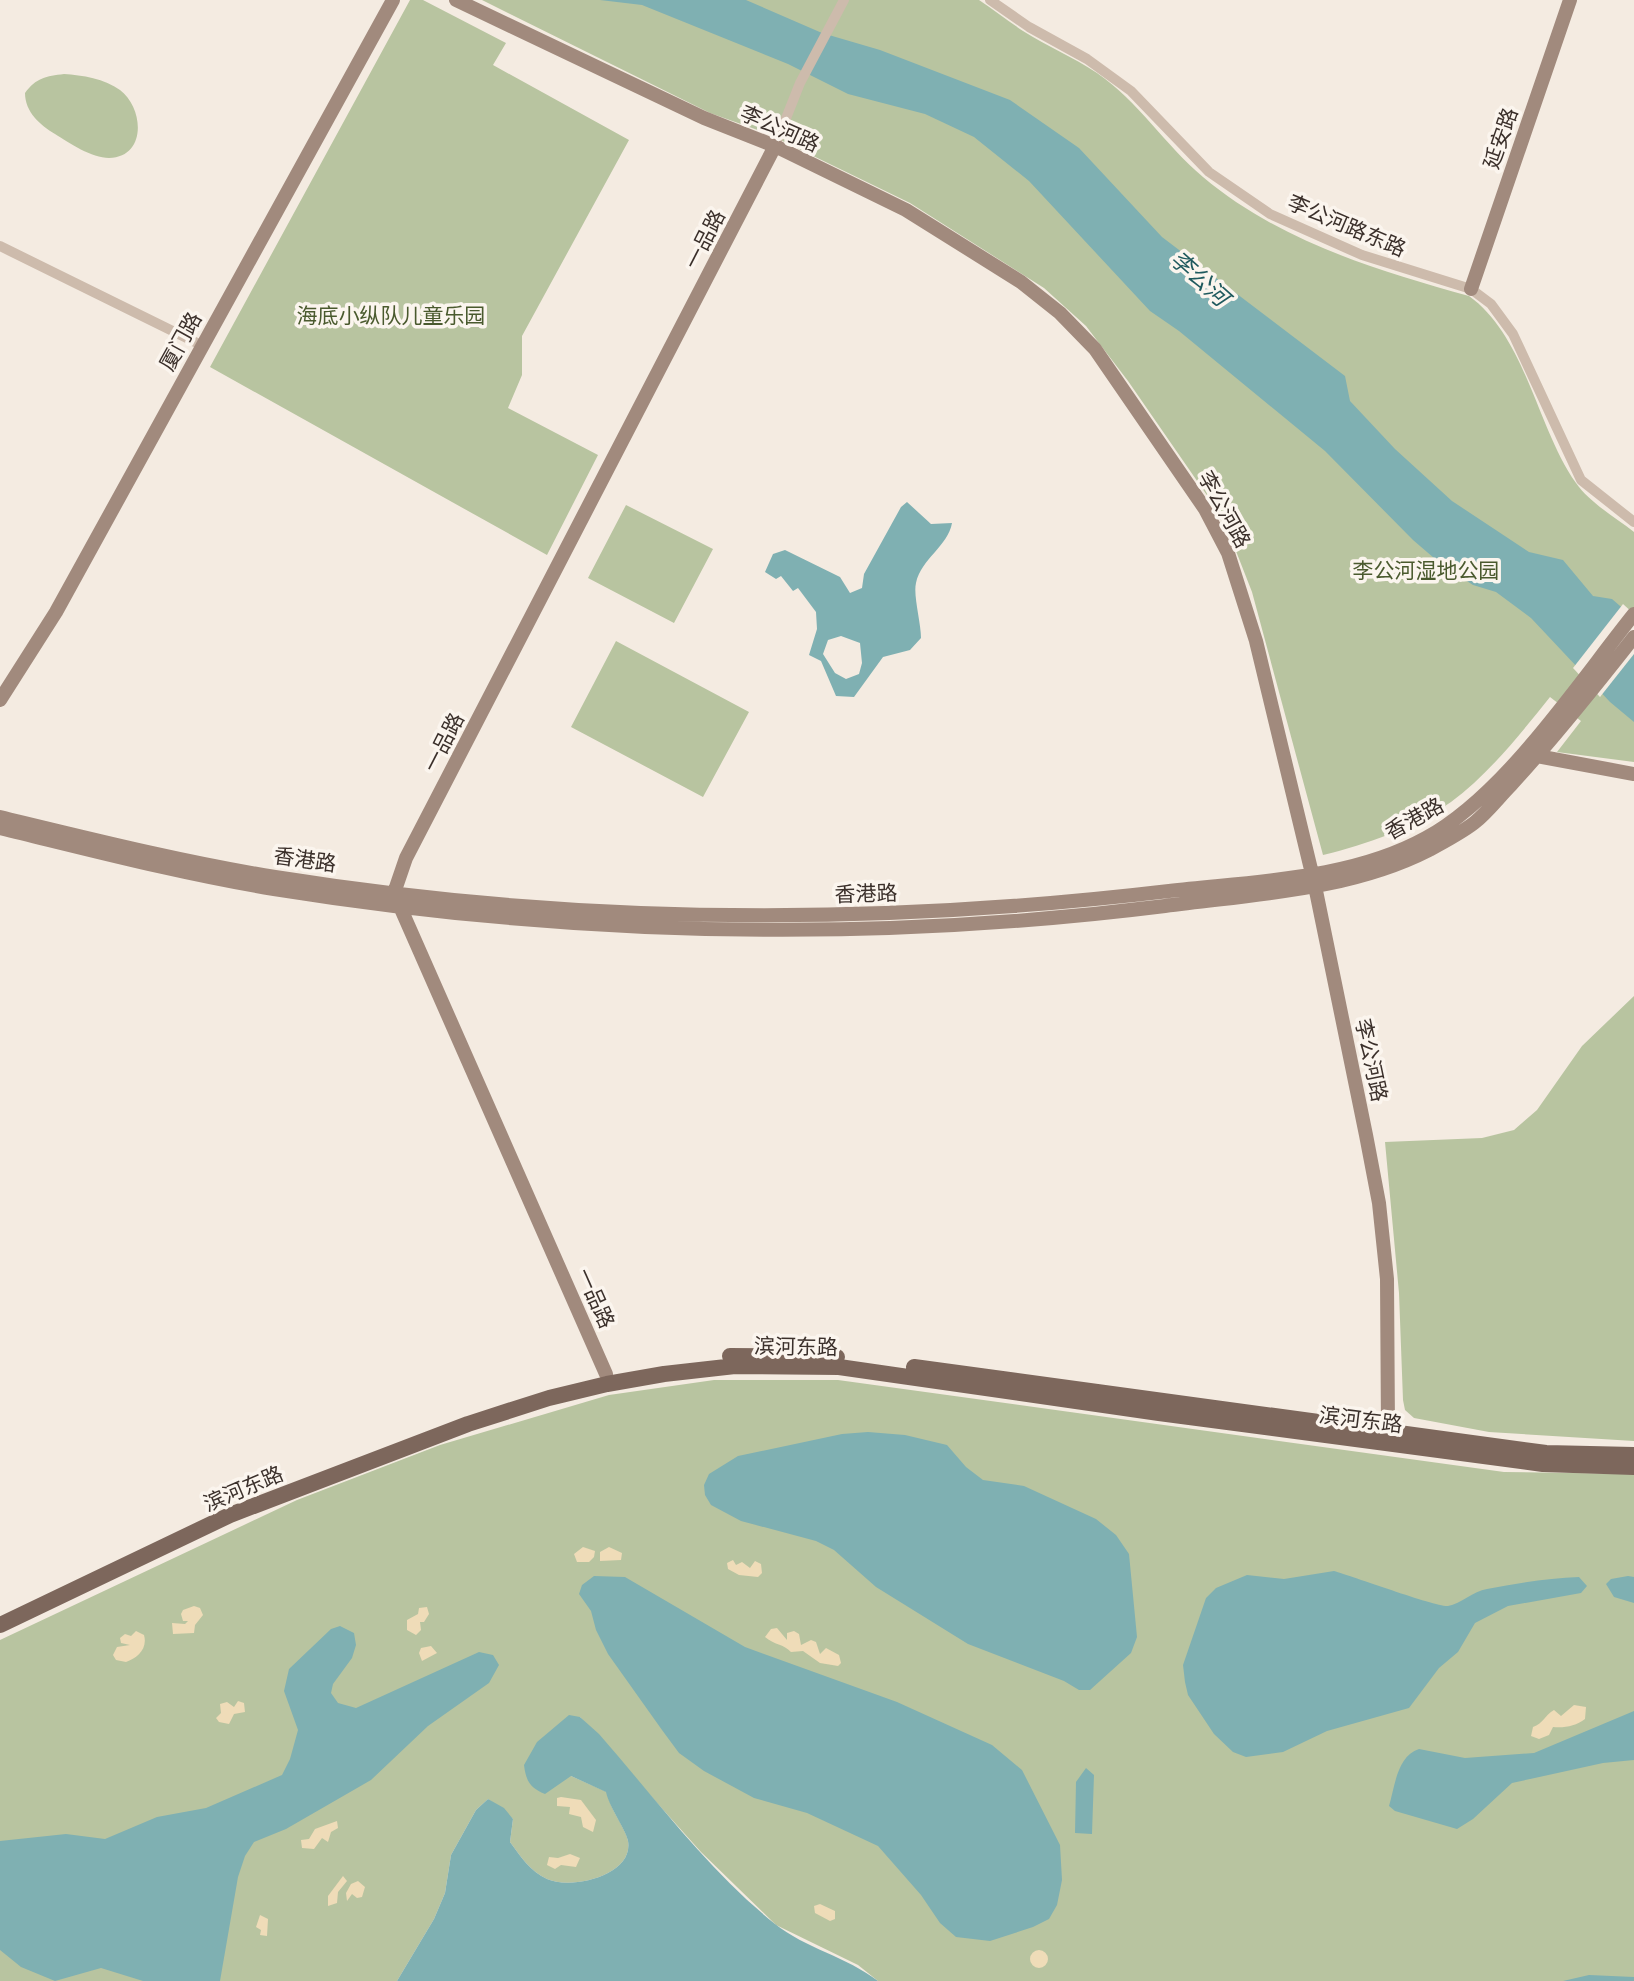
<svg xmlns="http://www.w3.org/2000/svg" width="1634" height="1981" viewBox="0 0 1634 1981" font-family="Quicksand,'Noto Sans SC',sans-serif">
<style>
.green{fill:#b8c4a0}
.sand{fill:#efdcb8}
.water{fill:#7fb0b2;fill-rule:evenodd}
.pier{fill:#f4ebe1}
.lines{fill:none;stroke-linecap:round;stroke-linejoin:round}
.street{stroke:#cdbbac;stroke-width:10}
.secondary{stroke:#a18a7d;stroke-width:14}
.primary{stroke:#7d675c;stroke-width:16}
.labels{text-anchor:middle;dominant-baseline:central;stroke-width:7;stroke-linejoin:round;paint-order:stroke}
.street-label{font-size:21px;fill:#3b302b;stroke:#fbf5ee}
.park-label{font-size:21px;fill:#4a5a2e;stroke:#fbf5ee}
.water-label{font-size:23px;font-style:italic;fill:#1f5a5e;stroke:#fbf5ee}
</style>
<rect width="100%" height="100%" fill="#f4ebe1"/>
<path class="green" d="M410,0H423L506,43L493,65L629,140L522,336V375L508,408L598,455L547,555L210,367Z
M482,0H979C994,10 1008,21 1023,31C1047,46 1073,57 1097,73C1138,101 1165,145 1203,177C1279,241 1376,270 1469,296C1526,337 1537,428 1576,483C1590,503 1615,517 1634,532V762L1557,752L1581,721L1550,697C1521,733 1489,774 1451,802C1413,828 1368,844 1323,855L1252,592L1234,546L1213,504L1128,381L1086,326L1044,288L910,203L766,133L710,113Z
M64,74C82,75 105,79 120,90C144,108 147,157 109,158C92,158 69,143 55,134C40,125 25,112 25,93C36,78 46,76 64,74Z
M626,505L713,549L674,623L588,578Z
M616,641L749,712L703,797L571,727Z
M1634,996V1441L1489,1432L1414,1418L1405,1410L1403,1400L1399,1293L1385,1142L1482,1138L1514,1130L1537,1110L1582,1046Z
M714,1380H838L1504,1472L1634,1474V1981H878L858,1965L776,1925L701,1852L580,1717L571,1776L607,1792C610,1810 625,1827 628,1841C634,1876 571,1890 547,1879C530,1871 521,1857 510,1842L513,1819L488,1799L476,1810L451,1855L445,1893L434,1919L397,1981H0V1640L297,1500L440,1445L609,1395Z"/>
<path class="sand" d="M583,1547L595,1551L594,1557L589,1562H577L574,1554Z
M609,1547L622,1553L621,1560L600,1561V1552Z
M733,1560L736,1565L742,1562L750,1568L755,1561L761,1564L762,1573L758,1577L739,1575L728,1569L727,1563Z
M194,1606L200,1608L203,1615L195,1625L194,1633L173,1634L172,1623L185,1624L188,1621H183L181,1614L183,1610Z
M427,1607L429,1614L424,1622H420L421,1630L416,1635L407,1630V1620L418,1614L419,1608Z
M777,1628L787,1640V1633L794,1631L799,1634L801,1645L811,1640L816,1642L820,1654L826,1648L839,1655L841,1663L838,1666L820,1663L803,1651L791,1652C784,1644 774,1645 765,1637L771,1629Z
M136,1631L144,1635C148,1649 137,1658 126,1662L116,1660L113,1655L117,1647L130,1645L121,1643L120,1638L125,1634L131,1636Z
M431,1646L437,1653L422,1661L419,1653L421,1648Z
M238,1701L244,1703L245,1712L234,1714L229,1724L219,1722L216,1718L221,1713L220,1704L227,1702L234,1707Z
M1574,1705L1586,1707L1585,1719C1576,1726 1565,1728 1553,1727L1549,1735L1539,1739L1531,1736L1533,1727C1543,1724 1545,1715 1554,1710L1561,1716Z
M561,1797L581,1800L596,1820L593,1832L583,1827L581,1817L569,1814L570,1807L557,1806V1798Z
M337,1821L338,1828L331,1832L328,1842L322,1838L314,1849L302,1848L301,1840L309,1839L315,1829Z
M570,1854L580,1858L576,1867L561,1865L555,1869L547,1865L549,1857L558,1858Z
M343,1876L347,1881L338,1892L337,1903L328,1906V1896Z
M358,1881L365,1887L362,1897L357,1898L352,1894L347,1901L346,1893L351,1884Z
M820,1904L835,1911V1919L830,1921L815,1913L814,1906Z
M260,1915L268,1919L267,1936L260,1935L261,1930L256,1927Z
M1030 1959a9 9 0 1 1 18 0a9 9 0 1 1-18 0Z"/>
<path class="water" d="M600,0H746L822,33L880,50L1010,100L1079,148L1162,237L1345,376L1350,401L1395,449L1452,501L1529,552L1563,560L1593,596L1612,599L1634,618V722L1610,702L1531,618L1496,592L1473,585L1441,564L1413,540L1325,451L1179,331L1150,311L1029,181L974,137L925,114L848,94L788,64L642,5Z
M907,502L931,524L952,523C948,546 921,559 916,583C913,595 921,623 921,638L910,650L883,657L854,697L836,696L821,661L809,655L817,629L816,612L798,588L793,591L781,576L776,579L765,572L773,554L785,550L840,577L850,593L862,588L864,574L901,507ZM841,636L860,643L862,663L859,674L846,679L835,673L823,654L828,640Z
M868,1432L905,1435L947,1445L966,1467L983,1480L1024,1486L1096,1519L1116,1535L1129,1554L1137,1637L1131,1653L1090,1690H1079L1064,1681L968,1644L876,1587L834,1550L816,1541L741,1521L711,1505L705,1495L704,1485L709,1474L738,1456L842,1434Z
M1334,1571C1352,1576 1439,1608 1448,1606C1461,1604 1473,1591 1487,1589C1517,1583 1549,1578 1579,1577L1587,1586L1581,1593L1508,1606L1475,1623L1458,1652L1439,1668L1409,1708L1327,1731L1283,1752L1246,1757L1233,1752L1214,1734L1188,1695L1185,1682L1183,1665L1206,1598L1216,1588L1247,1575L1284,1579Z
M594,1576L625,1577L745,1647L897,1702L992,1745L1022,1770L1060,1845L1062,1880L1057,1905L1049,1919L1033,1927L990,1941L956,1937L940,1923L921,1895L878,1846L807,1813L754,1798L704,1771L679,1753L662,1730L608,1654L596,1630L591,1611L579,1594L582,1585Z
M1628,1576L1634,1577V1603L1614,1597L1606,1584L1611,1579Z
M340,1626L354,1633L356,1645L352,1658L333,1684L331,1693L338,1703L356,1708L479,1652L493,1655L499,1665L489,1683L428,1726L371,1780L286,1829L254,1842L245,1856L238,1877L220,1981H143L101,1968L55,1981L21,1967L0,1950V1841L66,1834L105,1839L157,1817L206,1808L282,1775L290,1759L298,1730L284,1691L289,1669L331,1629Z
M1634,1711V1760L1603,1763L1512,1783L1473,1819L1457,1829L1395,1811L1389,1806C1395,1786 1397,1756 1419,1749L1465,1758L1534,1753Z
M569,1715L580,1717L599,1734C655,1798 708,1870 775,1924C805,1948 847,1957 878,1981H397L434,1919L445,1893L451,1855L476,1810L488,1799L504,1808L513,1819L510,1842C521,1857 530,1871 547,1879C571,1890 634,1876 628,1841C625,1828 610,1809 606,1792L571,1776L545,1794C530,1788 526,1781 524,1765L537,1742Z
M1086,1768L1094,1775L1092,1834L1075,1833L1076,1782Z
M1589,1975L1634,1977V1981H1563Z"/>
<path class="pier" d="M1623,604L1634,614V654L1600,697L1573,668Z"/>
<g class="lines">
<path class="street" d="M990,0L1029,27L1087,59L1131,91L1209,172L1270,214L1362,255L1471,289L1491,304L1513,334L1581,480L1634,522
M775,146L800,83L844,0
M0,246L201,345"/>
<path class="secondary" d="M456,0L704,118L775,146L906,210L1021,282L1060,313L1095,349L1205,509L1228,553L1256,641L1315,886L1366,1135L1379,1203L1387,1279L1388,1430
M1471,289L1570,0
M0,700L56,612L393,0
M1537,756L1634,774
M0,817C91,839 183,862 275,877C570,924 873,926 1169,891C1254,881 1350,880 1426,838C1505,795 1577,685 1634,614
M0,828C91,850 182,874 274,889C568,936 869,943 1165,906C1253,894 1349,891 1429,850C1444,842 1461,833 1474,823C1488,812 1499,797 1511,785C1555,737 1594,688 1634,637
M606,1374L394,893L406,858L775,146"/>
<path class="primary" d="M730,1356L837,1357
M914,1367L1546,1453L1634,1455
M0,1625L230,1515L468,1424L549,1398L607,1384L664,1374L735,1366L839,1367L1159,1413L1543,1464L1634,1467"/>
</g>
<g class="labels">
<g class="street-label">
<text transform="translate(780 128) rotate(24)">李公河路</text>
<text transform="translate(1500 138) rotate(-71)">延安路</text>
<text transform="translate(1347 225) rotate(23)">李公河路东路</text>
<text transform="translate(704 239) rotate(-63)">一品路</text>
<text transform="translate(180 341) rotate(-61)">厦门路</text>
<text transform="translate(1225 509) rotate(61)">李公河路</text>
<text transform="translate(443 742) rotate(-63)">一品路</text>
<text transform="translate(1414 818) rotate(-29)">香港路</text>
<text transform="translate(305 859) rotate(8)">香港路</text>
<text transform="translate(866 893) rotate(-2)">香港路</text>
<text transform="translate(1372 1060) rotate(78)">李公河路</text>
<text transform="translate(596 1298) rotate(66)">一品路</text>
<text transform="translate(796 1346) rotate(1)">滨河东路</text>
<text transform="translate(1361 1419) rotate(7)">滨河东路</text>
<text transform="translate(243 1488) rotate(-23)">滨河东路</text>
</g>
<g class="park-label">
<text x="391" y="315">海底小纵队儿童乐园</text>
<text x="1426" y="570">李公河湿地公园</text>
</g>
<g class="water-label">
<text transform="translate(1200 278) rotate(42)">李公河</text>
</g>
</g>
</svg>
